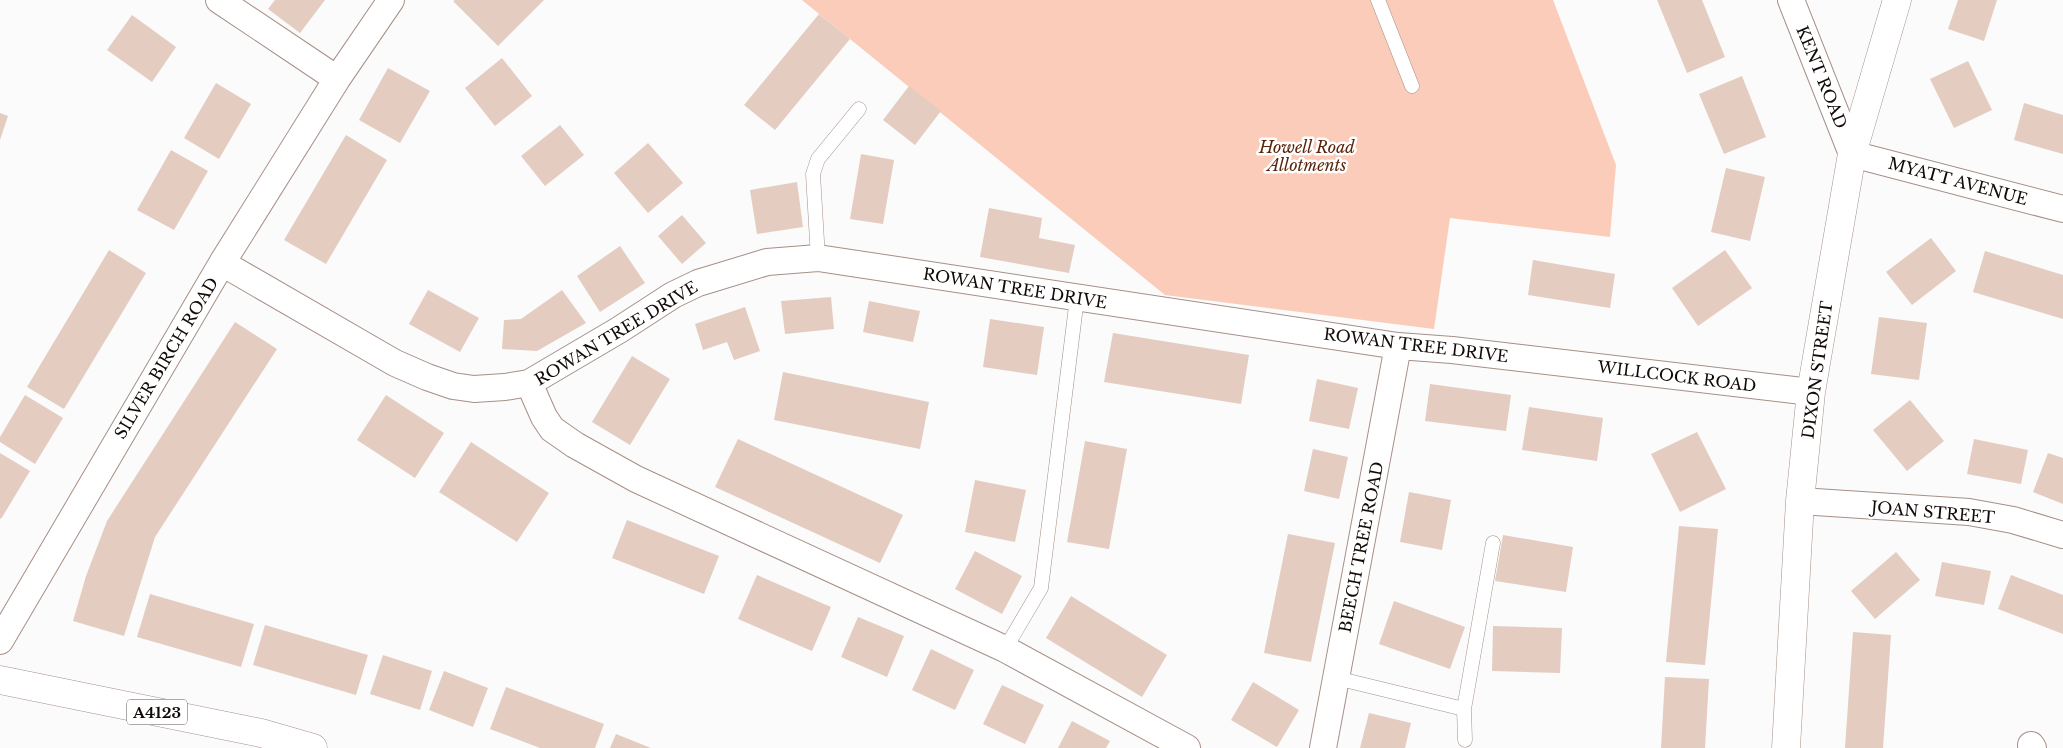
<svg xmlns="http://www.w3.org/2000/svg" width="2063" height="748" viewBox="0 0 2063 748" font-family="'Libre Baskerville',serif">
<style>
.green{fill:#faccb9}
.building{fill:#e4ccc1}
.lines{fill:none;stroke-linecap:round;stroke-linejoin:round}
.lane-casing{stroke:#a68f86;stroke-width:15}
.street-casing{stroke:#a68f86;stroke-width:28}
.secondary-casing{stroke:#a68f86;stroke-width:29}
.highway-casing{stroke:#a68f86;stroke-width:29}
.lane{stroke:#fff;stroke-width:14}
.street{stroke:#fff;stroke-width:26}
.secondary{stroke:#fff;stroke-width:28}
.highway{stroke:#fff;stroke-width:28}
.labels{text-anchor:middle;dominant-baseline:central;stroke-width:5;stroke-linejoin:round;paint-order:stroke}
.shield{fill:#fff;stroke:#595451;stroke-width:1}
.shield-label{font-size:15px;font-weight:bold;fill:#120a07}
.street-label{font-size:16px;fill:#120a07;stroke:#fff}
.park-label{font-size:16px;font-style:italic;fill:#592409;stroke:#fff}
</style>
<rect width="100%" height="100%" fill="#fbfbfb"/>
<path class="green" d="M802,0H1553L1616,165L1610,237L1450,218L1434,329L1165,295Z"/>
<path class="building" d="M275,0H325L300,33L268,9Z
M455,0H544L498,46L453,1Z
M1657,0H1702L1725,57L1687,73Z
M1958,0H1997L1984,41L1948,29Z
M819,14L850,39L775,130L744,105Z
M132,15L176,47L152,82L107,50Z
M502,58L532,96L495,126L465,88Z
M1968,61L1992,110L1954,128L1930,79Z
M388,68L430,91L400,143L359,120Z
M1742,76L1766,137L1724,154L1699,94Z
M216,83L251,104L219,159L184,138Z
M909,86L941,111L915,145L883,120Z
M2024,103L2063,115V154L2014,140Z
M0,113L8,116L0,140Z
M560,125L584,155L545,186L521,156Z
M346,135L387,160L326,264L284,240Z
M648,143L683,183L648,213L614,173Z
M171,150L208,171L174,230L137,210Z
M861,154L894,160L883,224L850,219Z
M1726,168L1765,177L1750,241L1711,232Z
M797,182L803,227L757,234L750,190Z
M989,208L1042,218L1039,238L1075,245L1069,273L980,257Z
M682,215L706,243L682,264L658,236Z
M1931,238L1956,271L1912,305L1886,272Z
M620,246L645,283L600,312L577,276Z
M109,250L146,273L64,409L27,387Z
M1725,250L1752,288L1698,326L1672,288Z
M1985,251L2063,275V319L1973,292Z
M1533,260L1615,274L1610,308L1528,295Z
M428,290L479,318L460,352L409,324Z
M562,290L586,323L537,351L502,349L504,320L521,319Z
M831,297L834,329L785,334L781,301Z
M869,301L920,311L913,342L863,332Z
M745,307L760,351L734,360L727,342L703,350L695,324Z
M1879,317L1927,323L1919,380L1871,374Z
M990,319L1044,327L1037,375L983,367Z
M235,322L277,349L155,537L124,636L73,621L86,576L107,521Z
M1113,333L1249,355L1241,404L1104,382Z
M632,356L670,379L630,445L592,422Z
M783,372L929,402L920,449L774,420Z
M1317,379L1358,388L1349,429L1309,421Z
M1430,384L1511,395L1506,431L1425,421Z
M25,395L63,418L35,464L0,442V437Z
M386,395L444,433L415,478L357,440Z
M1910,400L1944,441L1907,471L1873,430Z
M1529,407L1603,418L1597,461L1522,450Z
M1697,432L1726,489L1680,512L1651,454Z
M738,439L903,515L880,563L715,487Z
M1974,439L2028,450L2021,484L1967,474Z
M1085,441L1127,449L1109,549L1067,542Z
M471,442L549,493L517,542L439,492Z
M1313,449L1348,457L1339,499L1304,491Z
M0,453L30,471L1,519L0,518Z
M2048,453L2063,458V504L2033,492Z
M975,480L1026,490L1015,542L965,532Z
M1409,492L1451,500L1442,550L1400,542Z
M627,520L719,556L704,594L612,558Z
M1679,526L1718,529L1705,665L1666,662Z
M1288,534L1335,543L1311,662L1264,653Z
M1503,535L1573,547L1566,592L1495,581Z
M975,551L1022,576L1002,614L955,589Z
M1896,552L1920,580L1875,619L1851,591Z
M1942,562L1991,571L1984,605L1935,596Z
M757,575L831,607L812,651L738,619Z
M2011,575L2063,595V634L1998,609Z
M150,594L254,624L241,667L137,637Z
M1071,596L1167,655L1142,697L1046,638Z
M1394,601L1465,627L1450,669L1379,644Z
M858,617L904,636L887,677L841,657Z
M265,625L368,655L356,695L253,665Z
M1493,626L1562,628L1560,673L1492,671Z
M1853,632L1891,635L1883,748H1845Z
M931,649L974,670L955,710L912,690Z
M383,655L432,671L420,710L370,694Z
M444,671L488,688L473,727L429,710Z
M1665,677L1709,679L1705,748H1661Z
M1253,682L1299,710L1277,747L1231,720Z
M1002,685L1044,705L1025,744L983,724Z
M506,687L604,724L595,748H540L490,729Z
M1369,713L1411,723L1405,748H1360Z
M1072,721L1110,741L1106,748H1058Z
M616,734L651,748H610Z"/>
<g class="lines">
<g class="lane-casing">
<path id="lane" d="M1378,0L1412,86
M818,258L813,174L818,159L859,109
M1005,649L1041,588L1077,298
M1336,678L1464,709L1493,543
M1464,709L1465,740"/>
</g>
<g class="street-casing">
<path id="street" d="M219,0L337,79
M1791,0L1852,154L2063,209
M222,263L395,363L427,377L453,386L474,389L505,387L529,383L619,330L673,295L698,283L767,262L818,258L1398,346L1452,350L1811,392
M529,383L544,417L552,429L575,445L636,479L1005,649L1187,748
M1800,501L1969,512L2013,520L2063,535
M0,641L222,263L337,79L391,0
M2031,745L2033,748
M1323,748L1398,346"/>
</g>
<g class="secondary-casing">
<path id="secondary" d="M1786,748L1800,501L1811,392L1852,154L1897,0"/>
</g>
<g class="highway-casing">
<path id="highway" d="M0,680L261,733L313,748"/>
</g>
<use href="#lane" class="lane"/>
<use href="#street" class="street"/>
<use href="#secondary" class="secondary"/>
<use href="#highway" class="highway"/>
</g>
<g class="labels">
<rect class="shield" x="127" y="699.5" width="60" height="25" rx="4"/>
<g class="shield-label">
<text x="157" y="712">A4123</text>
</g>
<g class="street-label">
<text transform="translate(1822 77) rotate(68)">KENT ROAD</text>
<text transform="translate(1958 181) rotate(15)">MYATT AVENUE</text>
<text transform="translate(1015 288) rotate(9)">ROWAN TREE DRIVE</text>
<text transform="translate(616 333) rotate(-31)">ROWAN TREE DRIVE</text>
<text transform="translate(1416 345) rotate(7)">ROWAN TREE DRIVE</text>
<text transform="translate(166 358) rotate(-59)">SILVER BIRCH ROAD</text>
<text transform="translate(1817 370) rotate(-82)">DIXON STREET</text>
<text transform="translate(1677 376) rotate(7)">WILLCOCK ROAD</text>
<text transform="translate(1933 512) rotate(5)">JOAN STREET</text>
<text transform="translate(1361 547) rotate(-79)">BEECH TREE ROAD</text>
</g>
<g class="park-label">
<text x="1307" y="147">Howell Road<tspan x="1307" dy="18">Allotments</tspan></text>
</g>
</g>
</svg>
